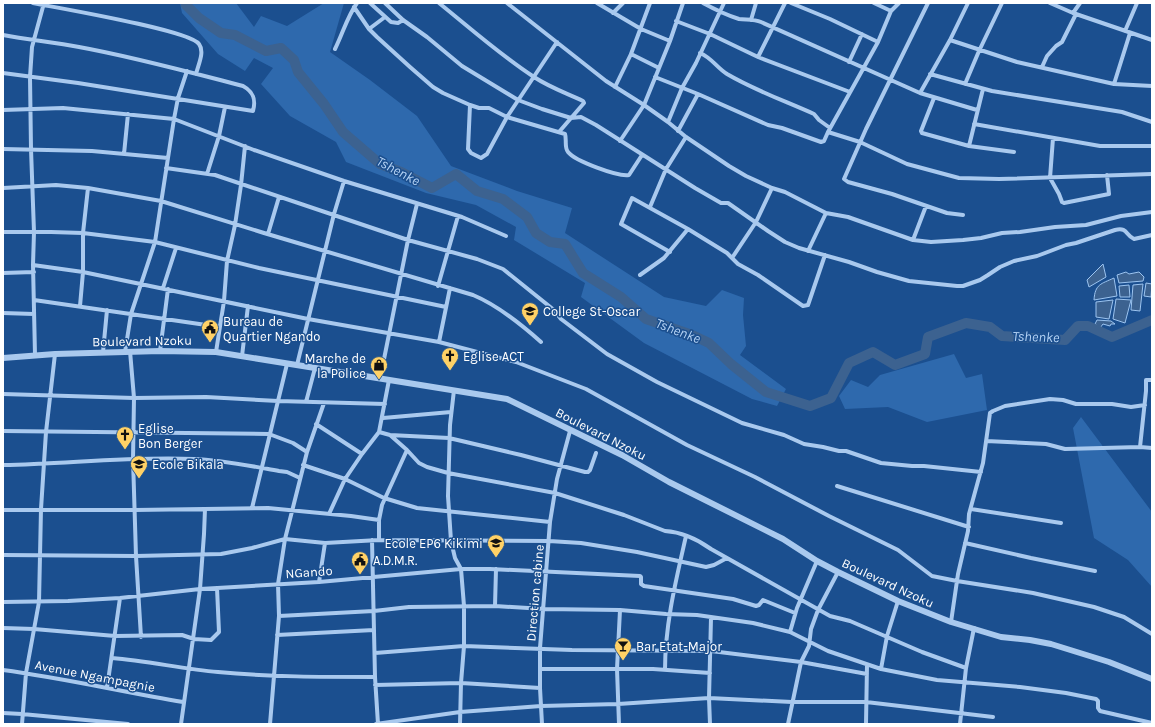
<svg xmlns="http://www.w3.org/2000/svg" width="1155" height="727" viewBox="0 0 1155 727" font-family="Karla,sans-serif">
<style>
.green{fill:#2e69ad}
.water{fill:#3c6290;stroke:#9cc4f0}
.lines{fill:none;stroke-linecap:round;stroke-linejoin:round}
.river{stroke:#3c6290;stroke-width:10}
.minor{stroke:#a9c9ee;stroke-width:4}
.tertiary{stroke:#a9c9ee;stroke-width:6}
.labels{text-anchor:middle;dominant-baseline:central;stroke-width:3;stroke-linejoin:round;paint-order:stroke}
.poi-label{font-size:13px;fill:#fff;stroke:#1b4f8f;text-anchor:start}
.street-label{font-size:13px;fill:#fff;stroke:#1b4f8f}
.water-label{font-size:14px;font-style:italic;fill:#b5d3f5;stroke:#1b4f8f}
</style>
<rect width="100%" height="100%" fill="#1b4f8f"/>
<path class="green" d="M180,3H236L254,27L261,16L287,26L324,3H344L330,52L370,80L417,116L451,166L517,191L572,208L565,233L664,297L706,306L722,290L744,298L743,315L746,346L740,355L786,389L777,406L752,399L644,343L581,297L585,283L514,240L516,227L476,205L426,193L346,162L336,142L290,116L261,84L273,68L254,58L245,71L218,54L182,13Z
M954,354L966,378L982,374L987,410L927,422L888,407L845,409L839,396L851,380L868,387L880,375Z
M1081,417L1152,512V587L1128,560L1094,538L1073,428Z"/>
<path class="water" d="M1103,264L1106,277L1089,287L1087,280Z
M1126,272L1129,274L1139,272L1144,277L1143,281L1119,283L1117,275Z
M1114,278L1117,296L1094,300C1095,284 1101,284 1114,278Z
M1146,283L1152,284L1151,297L1144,296Z
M1143,284L1140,311L1131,310L1133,285Z
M1129,285L1130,297H1120L1119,286Z
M1116,299L1131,300L1125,323L1113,319Z
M1113,300L1109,319L1096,317V302Z
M1097,320L1111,321L1115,324H1111L1110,326L1103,324L1100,328L1095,324Z"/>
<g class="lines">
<path class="river" d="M187,3L186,5L199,18L221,33L235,35L266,51L281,48L294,60L298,72L324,104L343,132L380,164L401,172L432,188L456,174L477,191L503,199L527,217L536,233L550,242L565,244L583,273L621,297L646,319L692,335L709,343L731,364L766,392L810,406L831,398L849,363L873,352L895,365L925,354L928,337L966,323L990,327L1002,336L1065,340L1078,326H1088L1112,337L1152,320"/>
<path class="minor" d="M33,3C58,8 189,30 199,44C205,52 198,65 196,74
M370,3L391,22L398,23L403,20
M385,3L403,20L427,37L462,66L518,100L542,109L571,118L581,117L596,125L695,188L721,203H728L768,231L785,242L799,248L849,262L877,272L909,281L957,286H963L980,280L988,275L1000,267L1014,261L1037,256L1066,245L1076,243L1115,230C1128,227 1125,235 1134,239L1152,235
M439,3C470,28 500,55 534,77C549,87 566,93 583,101L584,103L559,132
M507,3L606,81L644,105L668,122L686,137L729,166L746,176L772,188L785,192L826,213L848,217L913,240L931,242L963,240L981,238L1002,233L1020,232L1055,227L1086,225L1121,216L1152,212
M597,3L641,29L670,41
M703,3C714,9 726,15 739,19C746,20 754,19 761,22L920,93L977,110
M791,3L830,19L878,42
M874,3L891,11
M899,3L891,11L878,42L828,132L860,142L907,164L959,178L999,179L1152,174
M928,3L866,129L844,179L848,182L892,194L947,213L963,215
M1050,3L1073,13L1152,40
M354,7L369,29L377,37L410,67L433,87L443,93L470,105L479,108H489L507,117L565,134C567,140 564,147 568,152C575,161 618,177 629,175L642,155
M613,13L623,3
M1073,13L1080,3
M751,20L756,3
M676,21L710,34L758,57L850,92
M369,29L385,17
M1125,31L1137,3
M3,35C28,40 54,42 79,47C134,57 189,72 243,86C254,92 256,100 253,111L78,83L3,73
M950,40L1017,62L1114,84L1152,86
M335,49C343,33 347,17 357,3
M700,53C712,58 716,67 727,74C754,90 785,101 814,114L819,120L830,128
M631,54L659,68
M758,57L785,3
M849,62L862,34
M1042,67L1047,56L1056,46L1062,42L1076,14
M930,74L992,91L1122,112L1152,122
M655,77L698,94L768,125L782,128L821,142L824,141L828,132
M965,84L979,51L1002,3
M1114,84L1130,33
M615,87L631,54L650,3
M920,93L950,40L968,3
M934,98L921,131L922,133L969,146L983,89
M470,105L468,149L471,153L481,158L487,154L507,117L557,42
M3,110L63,108L174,119L254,150L344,181L462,217L506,236
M668,122L682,88L696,63L724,3
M974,124L1100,146H1152
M678,131L698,94
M1053,138L1050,178L1059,194L1062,202L1064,203L1109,194L1107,175
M620,141L644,105L670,41L683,3
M969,146L1014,152
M3,149L92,151L168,158
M124,154L128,114
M166,168L215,175L408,240L477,259L503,269L554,310L561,319L607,354L657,382L742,423L784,435L804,444L823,447L839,451H846L881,463L912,466H924L981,472
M207,174L219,136L225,107
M3,188L56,185L88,188L161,201L264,233L473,295C497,305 522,325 541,342
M650,207L666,169L686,137
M3,232H51L83,233L155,242L259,268L446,307
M268,234L279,197
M913,240L926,206
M808,251L826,213
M670,252L621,224L632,198L688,229L727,253L738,264L758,275L803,306L808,305L825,255
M732,258L756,222L772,188
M33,265L83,272L308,319L439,342L516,362L586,389L687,445L755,477L829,516L898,550L932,576L957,581L1033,593L1094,607L1124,617L1152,634
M3,273L34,272
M640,275L664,258L688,229
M438,286L458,216
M163,288L176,248
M34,300L220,327
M80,306L83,272V233L88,188
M3,313L34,314
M439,342L450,288
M130,351L134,398L133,459L136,556L141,637
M160,351L168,289
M103,352L107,310
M125,352L131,314L155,242L174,119L178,98L187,71
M216,352L224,301L227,261L235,225L241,185L245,146
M35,355L33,265L34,232L31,149L30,77L32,47L44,3
M242,356L248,306
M297,365L334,214L344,181
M380,379L408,240L417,204
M454,390L450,425L448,496L451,541L455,558L461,569L464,606V646L461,683L460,724
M3,394L134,398L206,397L278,401L385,404
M306,402L315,368
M383,418L451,412
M316,424L362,454
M3,431L269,434L293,443L307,452
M379,432L390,435L449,438L521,455L585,472H588L590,470L596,453
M390,435L407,450L419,463L427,467L448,473L555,493L624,515L665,531C682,532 697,539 711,549L830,616L850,621L922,652L966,668
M986,441L1046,444L1065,449L1140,447L1152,448
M1140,447L1146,391V380H1152
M3,465C67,464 130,456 194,459C222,460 251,466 279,471L287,472L300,478
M303,465L345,479L384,498L417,508L550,522
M837,486L969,527
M252,508L287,364
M971,509L1061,523
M3,510H135L268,508L351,516L379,520
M329,514L345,479L362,454L379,432L389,380
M372,540L375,677L378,724
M379,540V520L382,505L407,450
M965,543L1031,558L1095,571
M3,555L136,556L221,554L252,548L285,539L325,543L379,540L549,541L581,543L637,552L706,567L714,565L727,558
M319,582L325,543
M3,602L68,601L120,598L200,589L319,582L461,569H490L640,576L641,577V584L644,586L733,599L756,606L759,605L763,600L795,613
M495,606L496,569
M279,616L374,611L409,607L495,606L544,609L620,610L666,614L697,615L753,623L790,632L828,651L881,669L937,680L1020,687L1066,693L1096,699L1098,701V708L1100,711L1152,723
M951,622L958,574L968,531L969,514L983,463L990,413L993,411L1005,406L1050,399L1063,400L1076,404H1112L1131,407L1145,405
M3,628L34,629L115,636L182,635L194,639L211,640L219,632L217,588
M790,632L797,608L817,561
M277,635L374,630
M375,653L464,646L572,650L711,651L801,662L867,674
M112,658C148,661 183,669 218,672C270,677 323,677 375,677
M540,669H653L710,673
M881,669L887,636L898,601
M3,670C63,678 123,692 183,702
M665,670C665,624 676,580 686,536
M375,685L461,683L540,688
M107,688L120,598
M3,713L22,714L128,724
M22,724L26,673L39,602L41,509L46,432L55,354
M181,724L200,589L204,534L205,509
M270,724L279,616L278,584L285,539L307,452L324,403
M376,724L460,712L541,706L618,704L709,698L792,702H866L993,717
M542,724L540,688V648L550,522L557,479L570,431
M619,724L617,669L620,610
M710,724L709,698L711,618
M788,724L801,662L809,646L811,629L818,610L838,572
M866,724L867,665
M960,724L966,668L974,628"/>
<path class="tertiary" d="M3,358L55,354L160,351L216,352L507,399L622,455L669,482L783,539L817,561L838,572L898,601L951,622L1001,637L1030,640L1051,644L1109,662L1152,679"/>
</g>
<defs>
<g id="school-pin" transform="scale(0.9)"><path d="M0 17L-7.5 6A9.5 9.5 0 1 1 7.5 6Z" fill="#ffd166" stroke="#1b4f8f"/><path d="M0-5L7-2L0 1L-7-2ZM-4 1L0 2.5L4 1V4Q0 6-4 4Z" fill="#111"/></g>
<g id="civic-pin" transform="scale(0.9)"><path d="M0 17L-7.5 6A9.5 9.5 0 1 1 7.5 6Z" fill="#ffd166" stroke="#1b4f8f"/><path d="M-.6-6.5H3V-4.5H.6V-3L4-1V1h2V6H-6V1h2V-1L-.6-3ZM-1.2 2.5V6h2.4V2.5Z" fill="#111"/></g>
<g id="church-pin" transform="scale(0.9)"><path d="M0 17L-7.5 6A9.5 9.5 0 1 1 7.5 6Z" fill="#ffd166" stroke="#1b4f8f"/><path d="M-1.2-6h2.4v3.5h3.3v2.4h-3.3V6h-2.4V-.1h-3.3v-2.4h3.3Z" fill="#111"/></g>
<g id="shop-pin" transform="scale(0.9)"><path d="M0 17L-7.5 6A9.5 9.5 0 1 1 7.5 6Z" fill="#ffd166" stroke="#1b4f8f"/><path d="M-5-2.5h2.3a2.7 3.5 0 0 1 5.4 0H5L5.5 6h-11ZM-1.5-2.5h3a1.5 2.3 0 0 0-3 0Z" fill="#111"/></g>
<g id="bar-pin" transform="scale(0.9)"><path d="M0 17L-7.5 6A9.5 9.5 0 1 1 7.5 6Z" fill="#ffd166" stroke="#1b4f8f"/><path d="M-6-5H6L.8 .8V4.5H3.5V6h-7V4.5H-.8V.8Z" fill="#111"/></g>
</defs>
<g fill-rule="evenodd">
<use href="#school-pin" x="530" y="311"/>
<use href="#civic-pin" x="210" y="328"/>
<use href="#church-pin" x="450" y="356"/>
<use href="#shop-pin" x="379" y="365"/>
<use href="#church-pin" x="125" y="435"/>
<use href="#school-pin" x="139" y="464"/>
<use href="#school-pin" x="496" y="543"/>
<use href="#civic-pin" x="360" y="560"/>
<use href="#bar-pin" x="623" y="646"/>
</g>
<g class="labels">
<g class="poi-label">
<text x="543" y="311">College St-Oscar</text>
<text x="223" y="321">Bureau de<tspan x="223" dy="15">Quartier Ngando</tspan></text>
<text x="463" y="356">Eglise ACT</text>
<text x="366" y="358" text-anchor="end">Marche de<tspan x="366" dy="15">la Police</tspan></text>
<text x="138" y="428">Eglise<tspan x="138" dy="15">Bon Berger</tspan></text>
<text x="152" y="464">Ecole Bikala</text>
<text x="483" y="543" text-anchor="end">Ecole EP6 Kikimi</text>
<text x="373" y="560">A.D.M.R.</text>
<text x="636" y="646">Bar Etat-Major</text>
</g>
<g class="street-label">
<text transform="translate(142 341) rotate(-1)">Boulevard Nzoku</text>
<text transform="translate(601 434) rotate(27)">Boulevard Nzoku</text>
<text transform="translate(309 572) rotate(-4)">NGando</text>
<text transform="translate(888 583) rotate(25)">Boulevard Nzoku</text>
<text transform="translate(535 593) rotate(-85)">Direction cabine</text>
<text transform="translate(95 676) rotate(11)">Avenue Ngampagnie</text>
</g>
<g class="water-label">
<text transform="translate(398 171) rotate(28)">Tshenke</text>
<text transform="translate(678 331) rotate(21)">Tshenke</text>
<text transform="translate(1036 337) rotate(2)">Tshenke</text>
</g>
</g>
<rect width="1155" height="727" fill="none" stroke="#ffffff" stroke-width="8"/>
</svg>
